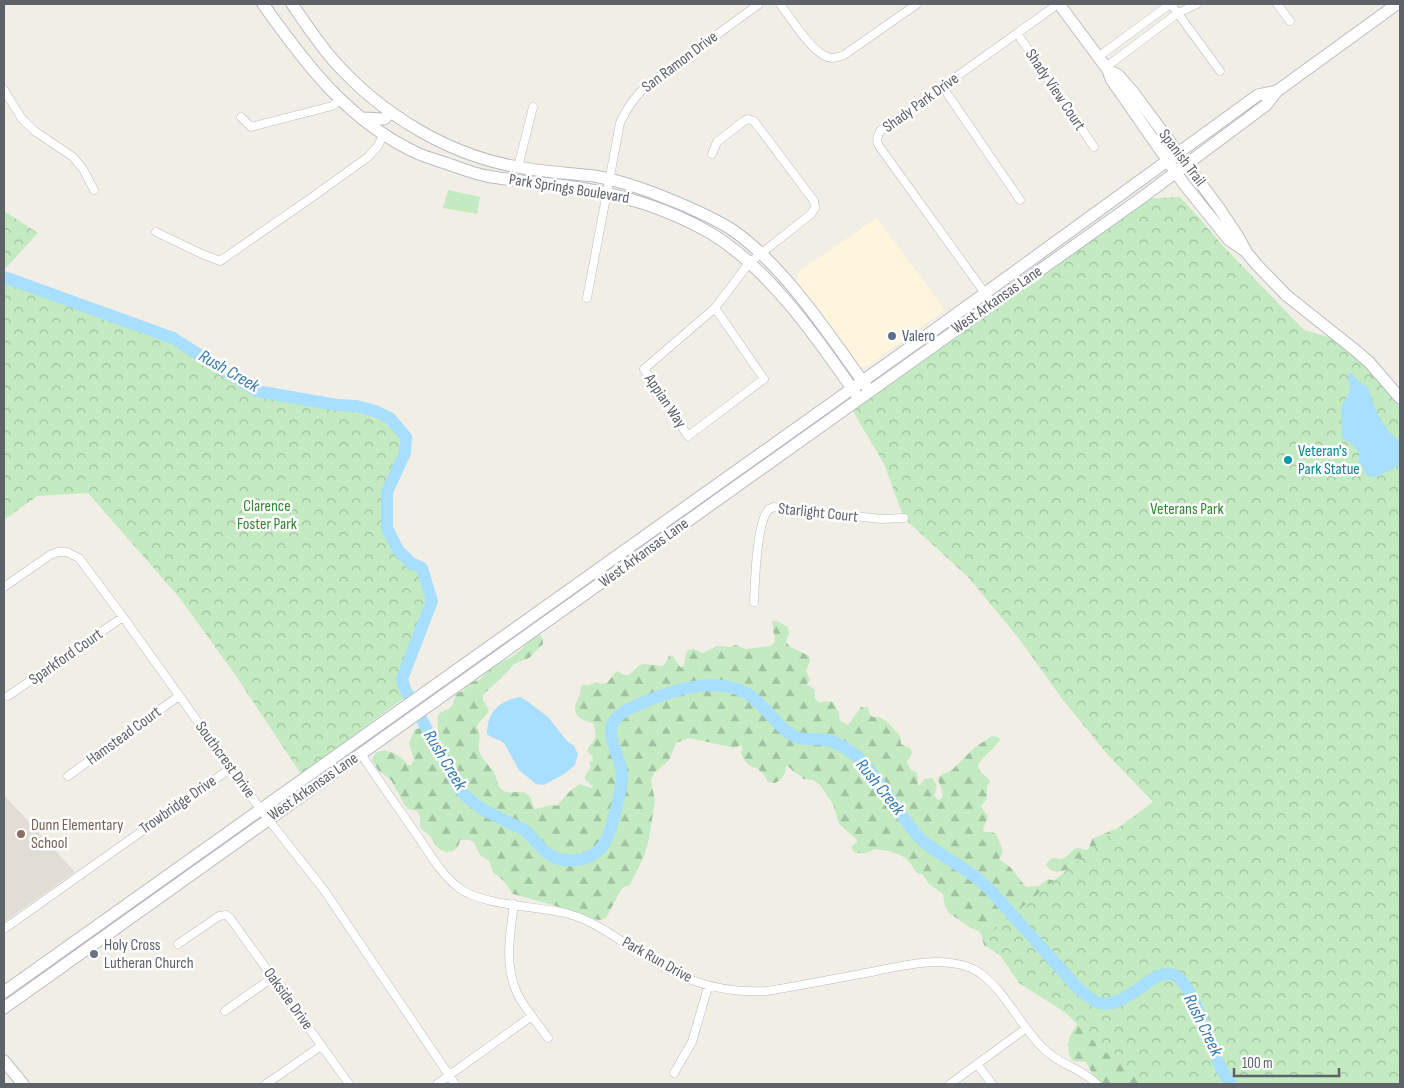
<svg xmlns="http://www.w3.org/2000/svg" width="1404" height="1088" viewBox="0 0 1404 1088" font-family="'Sofia Sans Condensed',sans-serif">
<style>
.commercial{fill:#fff5dd}
.education{fill:#e1ddd5}
.forest{fill:url(#forest-firs)}
.park{fill:url(#park-crowns)}
.garden{fill:#c3eac1}
.water{fill:#a8deff}
.lines{fill:none;stroke-linecap:round;stroke-linejoin:round}
.river{stroke:#a8deff;stroke-width:12}
.street-casing{stroke:#b9bcc1;stroke-width:9}
.secondary-casing{stroke:#b9bdc3;stroke-width:13}
.street{stroke:#fff;stroke-width:8}
.secondary{stroke:#fff;stroke-width:11}
.service-dot{fill:#5c6f8a;stroke:#fff;stroke-width:2}
.culture-dot{fill:#0f9aa8;stroke:#fff;stroke-width:2}
.education-dot{fill:#8d6e63;stroke:#fff;stroke-width:2}
.worship-dot{fill:#6b7280;stroke:#fff;stroke-width:2}
.labels{text-anchor:middle;dominant-baseline:central;stroke-width:5;stroke-linejoin:round;paint-order:stroke}
.street-label{font-size:16px;fill:#5d6368;stroke:#fff}
.service-label{font-size:16px;fill:#4e5e75;stroke:#fff;text-anchor:start}
.culture-label{font-size:16px;fill:#0d838f;stroke:#fff;text-anchor:start}
.park-label{font-size:16px;fill:#2f862e;stroke:#fff}
.education-label{font-size:16px;fill:#785e54;stroke:#fff;text-anchor:start}
.worship-label{font-size:16px;fill:#5b616d;stroke:#fff;text-anchor:start}
.water-label{font-size:18px;font-style:italic;fill:#387ab2;stroke:#fff}
</style>
<defs>
<pattern id="forest-firs" width="22" height="20" patternUnits="userSpaceOnUse" patternTransform="scale(1.25)"><rect width="22" height="20" fill="#c3eac1"/><path d="M5 1l3.5 6h-7zM16 11l3.5 6h-7z" fill="#a2c1a1"/></pattern>
<pattern id="park-crowns" width="20" height="18" patternUnits="userSpaceOnUse" patternTransform="scale(1.25)"><rect width="20" height="18" fill="#c3eac1"/><path d="M2 6a3 3 0 1 1 6 0M12 15a3 3 0 1 1 6 0" fill="none" stroke="#a2c1a1"/></pattern>
</defs>
<rect width="100%" height="100%" fill="#f1eee6"/>
<path class="commercial" d="M877,218L945,310L865,368L857,366L795,282L798,277V272Z"/>
<path class="education" d="M4,795L75,872L4,922Z"/>
<path class="forest" d="M774,621L779,622L788,627L789,634L786,641L789,646L809,656L810,661L806,671L810,680L807,684L815,690L814,697L819,703L827,701L833,702L839,713L840,721L848,725L861,707H868L870,715L873,717C885,715 892,728 900,736L901,744L911,749L912,753L907,762L910,769L917,773L918,785H920L924,779L932,778C937,784 938,788 934,795L938,800L942,798C944,789 938,785 938,777L952,770L974,748L992,736L1000,738C997,748 983,755 978,765L979,770L990,781L987,787V799L981,806L988,817L983,829L984,832H992L996,834L1003,851L999,859L1010,867L1026,887L1039,886L1048,879L1056,881L1070,870C1060,869 1055,877 1046,865C1052,853 1056,862 1064,858C1075,852 1071,845 1086,850L1089,848L1092,839L1115,829L1120,830L1400,797V1084H1103L1093,1075L1086,1062C1082,1061 1077,1062 1074,1061C1067,1058 1067,1039 1071,1034C1075,1028 1078,1024 1080,1016L1003,957L984,945L981,934L979,931L971,928L949,913L945,906L943,894L929,884L922,874L917,873C914,870 913,866 910,863C903,853 886,850 874,849C867,854 861,855 853,851L851,847L857,842V840L839,824L833,804L820,785L813,780L803,779L801,776L793,771L788,766H786C785,775 783,779 775,783L768,782L765,776L757,768C748,767 743,760 741,752L743,749L741,745L735,748L689,738L676,743L669,760L654,773L651,781L655,800L649,839L644,856L630,885L622,888L606,918L600,920L586,918L556,906L513,894L504,881L493,872L489,861L480,855L474,842L469,840H460C458,854 444,856 436,845C433,842 433,838 429,835C426,832 423,831 420,827V817L417,811L409,809L404,804L391,780L378,770L372,760C377,742 401,754 408,765H411L414,760L409,743L415,729L422,728L434,732L438,730V715C441,711 445,711 449,709C454,706 454,699 456,694L463,691L470,683L481,679L486,672L494,666L512,657L524,647L529,639L536,634C542,635 543,638 543,644L529,658L514,664L509,670L483,695V700L489,710C486,717 478,721 477,727C483,739 477,739 479,750C481,759 489,765 494,772C497,778 497,786 502,790C514,798 529,781 534,809L553,805L557,806L569,792L580,784L591,788L593,787L585,779V776L591,767L589,762L593,761L592,755L589,754L587,750C594,738 598,742 594,724C589,721 583,721 579,717C569,708 581,699 581,687L583,685H589L597,682C608,688 610,677 617,671L624,675H629L640,665L644,664L663,666L667,661L669,656L672,655L681,668L684,664L687,651L693,649L703,653L717,646L730,647L736,645L745,649L771,646L775,642L772,622Z"/>
<path class="park" d="M1180,197L1200,219L1223,246L1304,330L1346,342L1400,399V1084H1151L1104,1051L1066,1013L1019,983L987,936L1119,827L1153,802L1108,755L1063,700L1020,640L969,578L904,518L884,464L850,406L1140,199Z
M4,211L38,233L4,270Z
M4,277L173,338L256,391L337,405L356,406L375,411L390,418L406,437L405,453L387,492V528L398,550L411,563L422,568L432,601L402,679L408,695L301,774L234,673L179,597L88,493L37,496L4,520Z"/>
<path class="garden" d="M448,190L480,197L477,214L443,208Z"/>
<path class="water" d="M1349,373L1353,374L1355,378L1368,388L1377,413L1389,432L1400,442V465L1376,477L1367,476L1359,461V452L1354,446L1342,438L1341,408L1349,393L1350,387L1348,376Z
M520,697L527,701L548,717L567,741L574,746L578,754L575,765L564,774L544,785L536,784L519,770L504,743C499,739 493,739 487,734C488,711 498,702 520,697Z"/>
<g class="lines">
<path class="river" d="M4,277L173,338L256,391L337,405L356,406L375,411L390,418L406,437L405,453L387,492V528L398,550L411,563L422,568L432,601L402,679L405,689C417,711 429,733 441,755C447,766 452,777 458,787C476,811 499,816 524,830C529,833 532,838 536,842C550,859 562,863 583,859C590,857 600,851 604,844C611,834 622,788 622,776C622,759 604,734 614,721C621,711 633,707 644,702C673,690 716,676 746,693C766,704 776,728 796,737C806,741 817,738 827,740C838,742 849,750 858,757C882,780 896,813 920,838C936,854 956,862 974,876C980,880 985,886 991,891L1076,986C1082,991 1089,999 1097,1002C1127,1013 1153,963 1176,976C1195,988 1210,1046 1221,1068C1224,1074 1227,1079 1231,1084"/>
<g class="street-casing">
<path id="street" d="M780,4C790,17 815,58 832,58C836,58 840,56 844,55L917,4
M1171,4L1220,71
M1277,4L1290,21
M1017,33L1094,147
M1098,57L1170,4
M1106,67L1178,13L1197,4
M942,86L1020,200
M4,90L22,119L36,132L73,157L83,169L94,190
M241,117L251,127L332,106L340,100
M712,154L717,142L744,121L748,119L754,121L814,201L815,208L811,214L749,263L715,308
M518,167L533,107
M156,232L202,254L220,261L311,198L368,157L378,146L384,133
M587,298L620,123C626,109 634,98 645,87L759,4
M992,303L879,146C876,140 877,137 880,131L1058,4
M715,308L764,379L688,436L644,369Z
M4,587L50,555L58,552H67L79,558L123,617L261,810L324,890L455,1084
M754,602C755,583 756,522 769,509L774,507L881,519L904,518
M8,696L123,617
M361,754C379,781 398,808 417,835C430,854 441,874 459,888C483,906 539,906 569,914C593,921 612,935 632,948C678,977 711,994 767,991C803,985 839,978 876,971C896,967 916,962 936,962C950,962 968,965 980,973C1007,993 1020,1026 1044,1049C1060,1065 1081,1068 1097,1084
M68,776L179,696
M514,904C510,934 504,965 517,993C525,1009 538,1024 548,1038
M4,929L231,768
M178,944L219,916L226,915L230,918L349,1084
M225,1011L272,978
M977,1064L992,1084
M674,1073L692,1042L708,987
M266,1084L321,1046
M437,1084L532,1016
M950,1084L1025,1029"/>
</g>
<g class="secondary-casing">
<path id="secondary" d="M263,4C306,65 349,122 419,154C429,158 440,161 451,165C463,169 475,174 487,176C513,181 540,182 566,186C618,193 666,207 712,234C769,269 818,339 855,393
M292,4C305,23 319,44 334,61C381,114 448,155 518,167C543,172 569,173 594,176C623,181 649,191 676,202C695,210 714,218 731,229C784,265 829,335 866,386
M1059,4L1108,70L1111,79L1184,184L1229,240L1245,251
M1108,70L1118,75L1133,92L1219,208L1237,235L1247,253L1257,265L1286,295L1355,350L1369,362L1400,398
M363,118L384,119L391,112
M4,992L926,336L1258,95L1277,91
M4,1008L1140,199L1266,105L1277,91L1397,4
M4,1061L23,1084"/>
</g>
<use href="#street" class="street"/>
<use href="#secondary" class="secondary"/>
</g>
<circle class="service-dot" cx="892" cy="336" r="5"/>
<circle class="culture-dot" cx="1288" cy="460" r="5"/>
<circle class="education-dot" cx="21" cy="834" r="5"/>
<circle class="worship-dot" cx="94" cy="954" r="5"/>
<g class="labels">
<g class="street-label">
<text transform="translate(680 62) rotate(-37)">San Ramon Drive</text>
<text transform="translate(1055 90) rotate(56)">Shady View Court</text>
<text transform="translate(921 103) rotate(-36)">Shady Park Drive</text>
<text transform="translate(1182 158) rotate(53)">Spanish Trail</text>
<text transform="translate(569 189) rotate(9)">Park Springs Boulevard</text>
<text transform="translate(997 300) rotate(-35)">West Arkansas Lane</text>
<text transform="translate(665 401) rotate(56)">Appian Way</text>
<text transform="translate(818 513) rotate(6)">Starlight Court</text>
<text transform="translate(644 553) rotate(-36)">West Arkansas Lane</text>
<text transform="translate(66 657) rotate(-35)">Sparkford Court</text>
<text transform="translate(124 736) rotate(-36)">Hamstead Court</text>
<text transform="translate(225 760) rotate(54)">Southcrest Drive</text>
<text transform="translate(313 787) rotate(-35)">West Arkansas Lane</text>
<text transform="translate(178 805) rotate(-35)">Trowbridge Drive</text>
<text transform="translate(657 960) rotate(29)">Park Run Drive</text>
<text transform="translate(288 999) rotate(54)">Oakside Drive</text>
</g>
<g class="service-label">
<text x="902" y="336">Valero</text>
</g>
<g class="culture-label">
<text x="1298" y="451">Veteran's<tspan x="1298" dy="18">Park Statue</tspan></text>
</g>
<g class="park-label">
<text x="267" y="506">Clarence<tspan x="267" dy="18">Foster Park</tspan></text>
<text x="1187" y="509">Veterans Park</text>
</g>
<g class="education-label">
<text x="31" y="825">Dunn Elementary<tspan x="31" dy="18">School</tspan></text>
</g>
<g class="worship-label">
<text x="104" y="945">Holy Cross<tspan x="104" dy="18">Lutheran Church</tspan></text>
</g>
<g class="water-label">
<text transform="translate(229 371) rotate(30)">Rush Creek</text>
<text transform="translate(445 760) rotate(59)">Rush Creek</text>
<text transform="translate(880 787) rotate(51)">Rush Creek</text>
<text transform="translate(1203 1025) rotate(64)">Rush Creek</text>
</g>
</g>
<rect width="1404" height="1088" fill="none" stroke="#5d6368" stroke-width="10"/>
<path d="M1234 1068v8h105v-8" fill="none" stroke="#5d6368" stroke-width="2.5"/>
<text x="1242" y="1068" font-size="15" fill="#5d6368" stroke="#ffffff" stroke-width="4" paint-order="stroke">100 m</text>
</svg>
